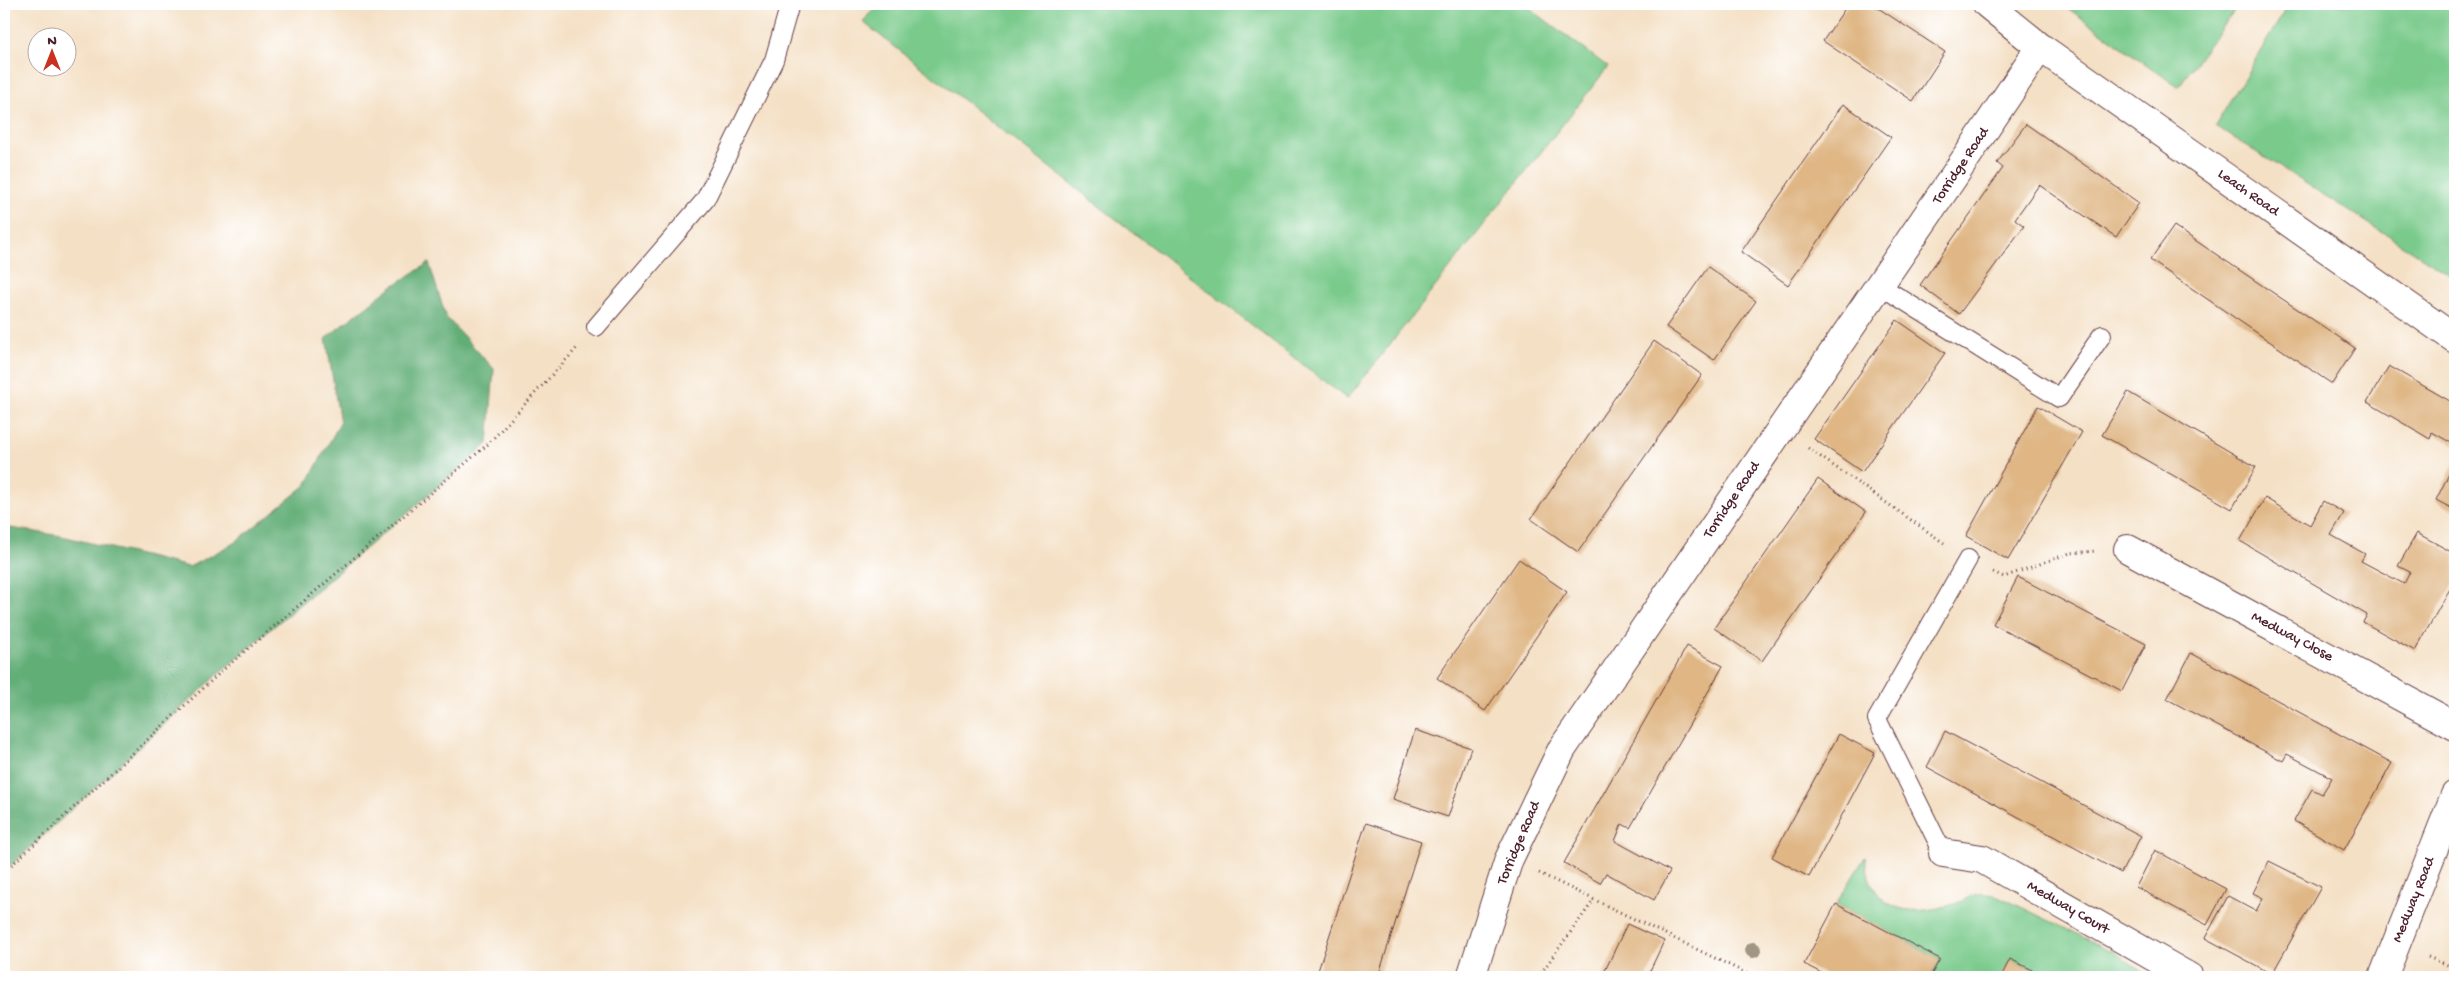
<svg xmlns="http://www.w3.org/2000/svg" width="2459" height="981" viewBox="0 0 2459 981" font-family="'Gochi Hand',sans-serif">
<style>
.green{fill:#79ca8b;stroke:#62745b}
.forest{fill:#62ae77;stroke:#566651}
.building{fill:#dfb684}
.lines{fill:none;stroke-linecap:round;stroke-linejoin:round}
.service-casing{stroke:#643c42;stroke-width:20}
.minor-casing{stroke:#643c42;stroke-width:30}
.path{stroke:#643c42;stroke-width:3;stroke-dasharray:1 4;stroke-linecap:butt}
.service{stroke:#fff;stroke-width:18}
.minor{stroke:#fff;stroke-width:28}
.tree{fill:#9f9783}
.labels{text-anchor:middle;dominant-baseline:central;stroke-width:5;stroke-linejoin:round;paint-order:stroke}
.street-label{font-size:15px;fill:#4a1f2b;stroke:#fff}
</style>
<rect width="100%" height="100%" fill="#fff"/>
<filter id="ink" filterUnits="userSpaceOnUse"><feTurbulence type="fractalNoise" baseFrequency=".02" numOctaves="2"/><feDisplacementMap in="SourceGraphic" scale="10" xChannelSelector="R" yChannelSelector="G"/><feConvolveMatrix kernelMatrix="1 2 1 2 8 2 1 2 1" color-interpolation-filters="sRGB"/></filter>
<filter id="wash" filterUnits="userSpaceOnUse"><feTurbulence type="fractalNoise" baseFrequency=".0096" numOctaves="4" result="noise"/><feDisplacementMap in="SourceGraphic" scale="20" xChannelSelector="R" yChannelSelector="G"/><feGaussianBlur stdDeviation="1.12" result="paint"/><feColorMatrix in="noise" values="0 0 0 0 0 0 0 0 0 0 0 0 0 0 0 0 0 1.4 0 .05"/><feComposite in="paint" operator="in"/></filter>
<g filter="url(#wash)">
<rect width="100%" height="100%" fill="#f4e0c5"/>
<path class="green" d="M877,4H1524L1608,67L1347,399L863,22Z
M2062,4H2239L2178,87Z
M2289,4H2455V278L2215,126Z
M1865,857C1867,866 1868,878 1873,886C1888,915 1920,913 1947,906C1972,900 1970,889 1998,896L2112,951L2144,972V977H2047L2010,959L2001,977H1930L1940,959L1836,904Z"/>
<path class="forest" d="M429,263L446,317L494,369L488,444L223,670L4,872V527L62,536L189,567L234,543L306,485L340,423L326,338L391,287Z"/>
<g id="blocks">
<path class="building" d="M1848,4H1872L1945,52L1913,101L1823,41Z
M1843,104L1891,137L1788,285L1741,252Z
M2026,124L2139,203L2116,237L2039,185L2015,219L2024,226L1959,314L1920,285L2003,168L1997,163Z
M2174,226L2355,348L2332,384L2150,260Z
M1708,267L1756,301L1714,360L1666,327Z
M1897,320L1945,353L1862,472L1814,439Z
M1654,341L1702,375L1578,552L1531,519Z
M2389,366L2455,404V445L2432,432L2430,439L2367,402Z
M2128,392L2256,467L2232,509L2102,435Z
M2038,406L2082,432L2008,560L1966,536Z
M2455,462V510L2436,500Z
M1818,479L1866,512L1762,661L1714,628Z
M2265,498L2310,525L2323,501L2344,513L2331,535L2365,554L2361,561L2404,584L2410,572L2398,566L2417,533L2455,554V580L2415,651L2363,622L2367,615L2240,541Z
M1519,559L1567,592L1485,711L1437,678Z
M2018,577L2146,644L2122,691L1993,624Z
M1687,646L1723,666L1630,828L1622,824L1615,841L1670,871L1654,900L1606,873L1600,883L1564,863Z
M2191,653L2392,763L2344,850L2294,821L2312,789L2322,794L2332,778L2287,754L2283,761L2167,699Z
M1415,730L1471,748L1448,817L1393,799Z
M1945,731L2141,836L2121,873L1927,767Z
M1839,734L1875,753L1809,877L1772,857Z
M1366,823L1421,841L1399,911L1378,977H1316Z
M2155,850L2226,889L2207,925L2136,887Z
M2269,861L2321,887L2272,974L2205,938L2228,896L2256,911L2263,898L2253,893Z
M1836,904L1940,959L1930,977H1829L1804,964Z
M1627,924L1664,941L1647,977H1602Z
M2010,959L2047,977H2001Z"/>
</g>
</g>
<g filter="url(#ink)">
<use href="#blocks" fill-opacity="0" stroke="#643c42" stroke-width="1"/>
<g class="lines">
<g class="service-casing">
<path id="service" d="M1879,285L2059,398L2102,335
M596,327L705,200L774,60L790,4
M1943,853L1877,719L1968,559"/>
</g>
<g class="minor-casing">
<path id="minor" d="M1987,4L2040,47L2455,339
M2128,549L2455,726
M1943,853L1982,859L2189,977
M1471,977L1509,859L1562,749L1954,176L2040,47
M2383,977L2455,795"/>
</g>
<path class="path" d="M1808,448L1944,543
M1993,572L2004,577L2070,553L2096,551
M4,872L223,670L488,444L577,348
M1539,873L1754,977
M2428,957L2455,968
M1538,977L1594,900"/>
<use href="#service" class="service"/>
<use href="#minor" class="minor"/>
</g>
<circle class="tree" cx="1753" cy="950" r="8"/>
</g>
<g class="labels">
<g class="street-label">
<text transform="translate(1961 166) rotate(-56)">Torridge Road</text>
<text transform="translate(2248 193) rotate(35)">Leach Road</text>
<text transform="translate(1732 500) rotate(-56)">Torridge Road</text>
<text transform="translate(2292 637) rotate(28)">Medway Close</text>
<text transform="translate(1519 843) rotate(-67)">Torridge Road</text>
<text transform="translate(2414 900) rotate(-68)">Medway Road</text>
<text transform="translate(2068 908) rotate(30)">Medway Court</text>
</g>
</g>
<rect width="2459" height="981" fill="none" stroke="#fff" stroke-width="20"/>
<g transform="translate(52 52)"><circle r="24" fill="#ffffff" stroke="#b7a5aa"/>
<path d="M0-4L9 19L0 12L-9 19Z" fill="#c8321e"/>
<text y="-8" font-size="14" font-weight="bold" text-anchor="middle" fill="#4a1f2b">N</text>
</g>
</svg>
